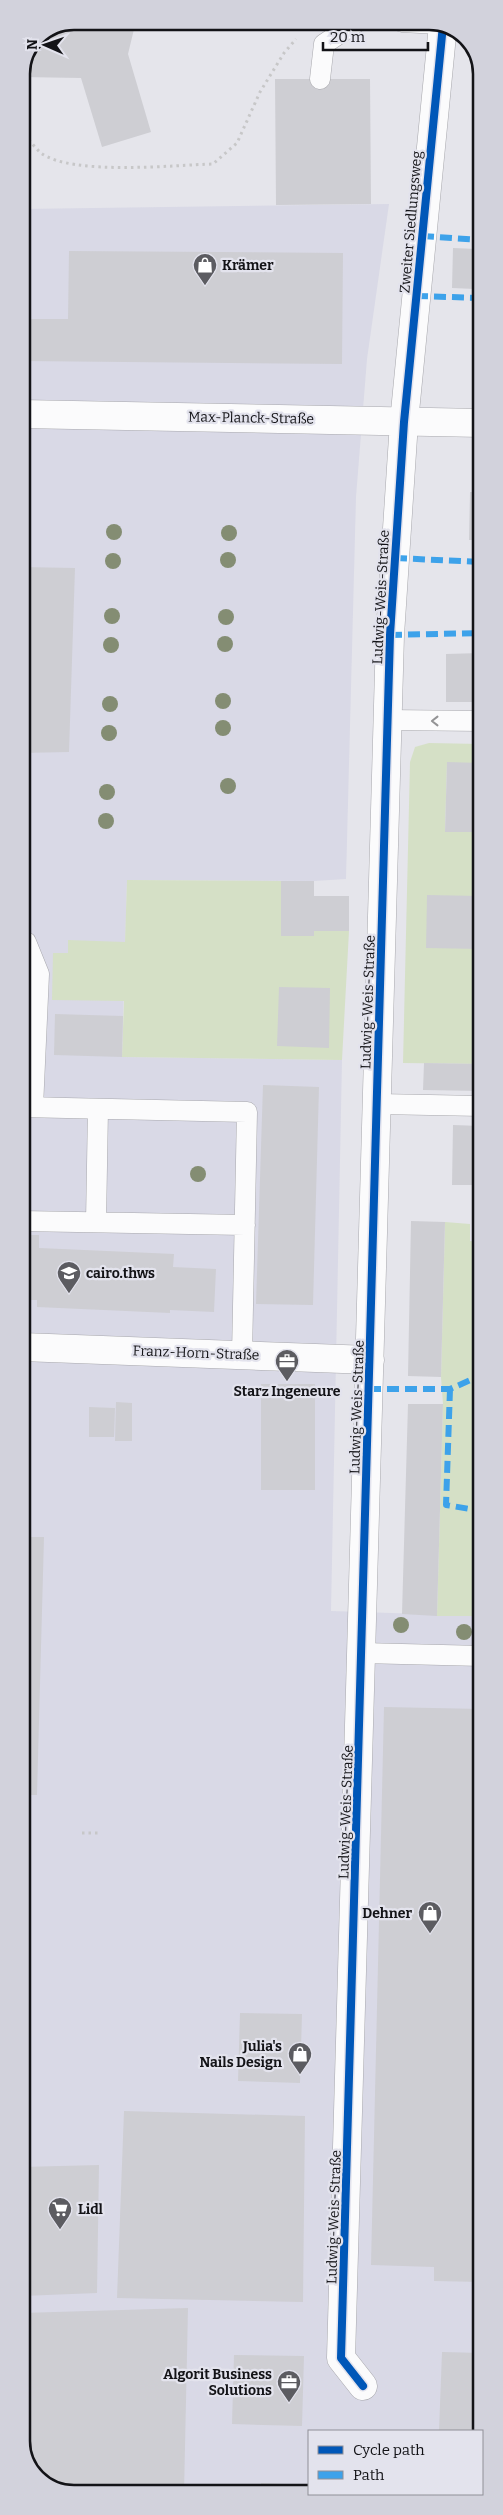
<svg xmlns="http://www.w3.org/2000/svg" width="503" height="2515" viewBox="0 0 503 2515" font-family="Bitter,serif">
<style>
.built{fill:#d9d9e6}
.green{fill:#d5e0c6}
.building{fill:#ceced3}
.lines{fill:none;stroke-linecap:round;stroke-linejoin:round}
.service-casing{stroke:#a8a8ad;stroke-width:21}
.minor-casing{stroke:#a8a8ad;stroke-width:29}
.path{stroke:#c7c7c8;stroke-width:3;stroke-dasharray:2.5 4;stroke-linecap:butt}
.service{stroke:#fbfbfc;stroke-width:20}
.minor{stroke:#fbfbfc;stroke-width:28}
.quiet{stroke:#3da2ea;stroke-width:6;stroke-dasharray:12 6;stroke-linecap:butt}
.cycleway-casing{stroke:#e3e3ed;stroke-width:11}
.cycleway{stroke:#0057b8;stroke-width:8}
.tree{fill:#848d73}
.oneway{stroke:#939395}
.labels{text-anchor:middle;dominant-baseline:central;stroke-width:4.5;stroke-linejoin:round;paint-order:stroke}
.street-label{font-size:14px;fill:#131317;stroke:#e3e3ed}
.poi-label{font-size:14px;font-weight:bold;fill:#131317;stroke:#e3e3ed;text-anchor:start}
.rim{fill:none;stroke:#131317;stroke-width:2.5}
</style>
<rect width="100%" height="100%" fill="#e5e5eb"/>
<path class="built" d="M389,204L367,359L356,497L346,879L314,881L127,880L122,1057L342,1060L331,1611L482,1616V2431H309V2493H68L37,2478L22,2448L21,209Z"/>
<path class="green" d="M429,743L481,744V763H447L445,831L481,832V1064L403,1063L410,762L415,747Z
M127,880L281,881L282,936H314V931H349L342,1060L122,1057L124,1001L52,1000L53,953H68V940L125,942Z
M445,1222L470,1224V1241L481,1242L482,1616H437L443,1404L441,1377Z"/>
<path class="building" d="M84,21H136L128,54L151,132L102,147L81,78L21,77L37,37L60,27H83Z
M275,79H370L371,204L276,205Z
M476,160L481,161V208H475Z
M453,248L477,249L475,289L452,288Z
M69,251L343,253L342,364L21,361V319H68Z
M474,314H481V361H473Z
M470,492H481V540H469Z
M21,567L75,568L69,752L21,753Z
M481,653V702H446V654Z
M447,762L481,763V832H445Z
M281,881H314V896H349V931H314V936H281Z
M427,895L481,896V949L426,948Z
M279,987L330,988L329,1048L277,1046Z
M55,1014L123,1016L122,1057L54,1055Z
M424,1063L481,1064V1091L423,1090Z
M263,1085L319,1087L313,1305L256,1304Z
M453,1125L481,1126V1185H452Z
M411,1221L445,1222L441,1377L408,1376Z
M473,1227L481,1228V1240H472Z
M21,1235H39V1248L174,1254L173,1267L216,1269L214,1312L170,1310V1313L37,1307V1300H22Z
M261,1384H315V1490H261Z
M116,1402L132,1403V1441H115Z
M408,1404H443L437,1616L402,1614Z
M89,1407L115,1408L114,1437H89Z
M22,1537H44L37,1795H22Z
M384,1707L482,1709V2282L434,2281V2267L371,2265Z
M240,2013L302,2014L300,2083L238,2081Z
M124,2111L305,2116L303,2302L117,2298Z
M99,2165L97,2293L22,2296V2167Z
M188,2308L184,2493H68L37,2478L22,2448V2313Z
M442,2352L482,2353V2431H439Z
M234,2355L304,2356L302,2426L232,2424Z
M261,2483L309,2485V2493H261Z"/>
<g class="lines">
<g class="service-casing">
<path id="service" d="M402,22L439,24
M320,79L324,44L357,22
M388,720L481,721
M26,942L39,974L33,1107
M378,1104L481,1106
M21,1107L247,1112L242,1355
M21,1221L245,1225
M96,1222L98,1109
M362,1653L482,1656"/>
</g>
<g class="minor-casing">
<path id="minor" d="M21,414L481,423
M22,1347L370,1360
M363,2386L341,2358L390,635L404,422L443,25"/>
</g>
<path class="path" d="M21,129C27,137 34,147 41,153C72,176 174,165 213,164L237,143L260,92L284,53L296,39
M27,1314V1300
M82,1833H100"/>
<use href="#service" class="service"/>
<use href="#minor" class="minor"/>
<path class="quiet" d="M422,236L481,240
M416,296L481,298
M395,558L481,562
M390,635L481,633
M369,1389H450L482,1375
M450,1389L446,1505L482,1511"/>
<g class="cycleway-casing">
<path id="cycleway" d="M363,2386L341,2358L390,635L404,422L443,25"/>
</g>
<use href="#cycleway" class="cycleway"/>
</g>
<g class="tree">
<circle cx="114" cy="532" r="8"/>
<circle cx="229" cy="533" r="8"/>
<circle cx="228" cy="560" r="8"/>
<circle cx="113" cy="561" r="8"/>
<circle cx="112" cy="616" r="8"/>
<circle cx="226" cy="617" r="8"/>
<circle cx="225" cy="644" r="8"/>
<circle cx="111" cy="645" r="8"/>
<circle cx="223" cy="701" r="8"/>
<circle cx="110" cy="704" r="8"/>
<circle cx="223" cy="728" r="8"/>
<circle cx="109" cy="733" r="8"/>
<circle cx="228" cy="786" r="8"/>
<circle cx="107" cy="792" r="8"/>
<circle cx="106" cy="821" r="8"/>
<circle cx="198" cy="1174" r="8"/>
<circle cx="401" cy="1625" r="8"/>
<circle cx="464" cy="1632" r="8"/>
</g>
<defs><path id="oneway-chevron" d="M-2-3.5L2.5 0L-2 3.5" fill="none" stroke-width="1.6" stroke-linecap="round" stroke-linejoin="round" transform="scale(1.25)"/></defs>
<use class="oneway" href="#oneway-chevron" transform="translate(435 721) rotate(-180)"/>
<defs>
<g id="shop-pin" transform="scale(1.25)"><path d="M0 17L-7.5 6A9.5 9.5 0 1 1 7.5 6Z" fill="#5c5c61" stroke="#e3e3ed"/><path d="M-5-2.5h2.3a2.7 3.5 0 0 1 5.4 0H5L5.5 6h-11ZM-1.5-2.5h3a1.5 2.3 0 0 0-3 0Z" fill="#fff"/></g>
<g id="university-pin" transform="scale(1.25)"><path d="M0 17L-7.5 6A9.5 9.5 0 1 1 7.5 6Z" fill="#5c5c61" stroke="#e3e3ed"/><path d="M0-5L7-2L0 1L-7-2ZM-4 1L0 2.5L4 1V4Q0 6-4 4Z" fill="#fff"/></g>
<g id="office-pin" transform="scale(1.25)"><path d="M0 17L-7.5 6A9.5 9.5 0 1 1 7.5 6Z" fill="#5c5c61" stroke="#e3e3ed"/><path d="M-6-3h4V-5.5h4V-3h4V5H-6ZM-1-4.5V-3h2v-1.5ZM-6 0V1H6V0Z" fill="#fff"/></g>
<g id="supermarket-pin" transform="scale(1.25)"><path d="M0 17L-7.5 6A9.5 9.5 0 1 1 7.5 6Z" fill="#5c5c61" stroke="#e3e3ed"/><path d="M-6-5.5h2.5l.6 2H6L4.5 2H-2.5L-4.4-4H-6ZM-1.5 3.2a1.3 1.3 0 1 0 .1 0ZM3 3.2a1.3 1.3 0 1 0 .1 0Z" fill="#fff"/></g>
</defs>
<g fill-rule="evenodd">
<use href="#shop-pin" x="205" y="265"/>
<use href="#university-pin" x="69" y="1273"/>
<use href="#office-pin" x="287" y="1361"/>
<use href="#shop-pin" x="430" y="1913"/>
<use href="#shop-pin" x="300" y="2054"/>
<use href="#supermarket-pin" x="60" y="2209"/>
<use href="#office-pin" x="289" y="2382"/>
</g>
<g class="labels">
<g class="street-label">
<text transform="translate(411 222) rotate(-85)">Zweiter Siedlungsweg</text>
<text transform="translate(251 418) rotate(1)">Max-Planck-Straße</text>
<text transform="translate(381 597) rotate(-87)">Ludwig-Weis-Straße</text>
<text transform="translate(368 1002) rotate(-88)">Ludwig-Weis-Straße</text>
<text transform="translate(196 1353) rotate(2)">Franz-Horn-Straße</text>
<text transform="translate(357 1407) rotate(-88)">Ludwig-Weis-Straße</text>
<text transform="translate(346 1812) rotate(-88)">Ludwig-Weis-Straße</text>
<text transform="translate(334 2217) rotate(-88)">Ludwig-Weis-Straße</text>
</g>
<g class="poi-label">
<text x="222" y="265">Krämer</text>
<text x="86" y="1273">cairo.thws</text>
<text x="287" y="1391" text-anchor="middle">Starz Ingeneure</text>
<text x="412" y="1913" text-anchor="end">Dehner</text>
<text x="282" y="2046" text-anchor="end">Julia's<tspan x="282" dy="16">Nails Design</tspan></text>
<text x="78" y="2209">Lidl</text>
<text x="272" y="2374" text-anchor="end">Algorit Business<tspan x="272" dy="16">Solutions</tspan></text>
</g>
</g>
<path d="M0 0H503V2515H0ZM74 30H429A44 44 0 0 1 473 74V2441A44 44 0 0 1 429 2485H74A44 44 0 0 1 30 2441V74A44 44 0 0 1 74 30Z" fill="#d2d2dc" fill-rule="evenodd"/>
<path class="rim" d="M74 30H429A44 44 0 0 1 473 74V2441A44 44 0 0 1 429 2485H74A44 44 0 0 1 30 2441V74A44 44 0 0 1 74 30Z"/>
<rect x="308" y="2430" width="175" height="65" fill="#e3e3ed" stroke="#909097"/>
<rect x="318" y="2446" width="25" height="8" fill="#0057b8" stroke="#909097"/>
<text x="353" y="2455" font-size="15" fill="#131317">Cycle path</text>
<rect x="318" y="2471" width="25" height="8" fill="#3da2ea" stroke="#909097"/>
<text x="353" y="2480" font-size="15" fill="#131317">Path</text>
<g transform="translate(45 45) rotate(272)" stroke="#e3e3ed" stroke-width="4" paint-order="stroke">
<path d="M0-4L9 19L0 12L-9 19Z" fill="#131317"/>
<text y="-8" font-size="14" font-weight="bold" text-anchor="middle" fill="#131317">N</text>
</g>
<path d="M323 42v8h105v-8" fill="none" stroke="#131317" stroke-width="2.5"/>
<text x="330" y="42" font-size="15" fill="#131317" stroke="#e3e3ed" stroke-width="4" paint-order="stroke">20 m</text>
</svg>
